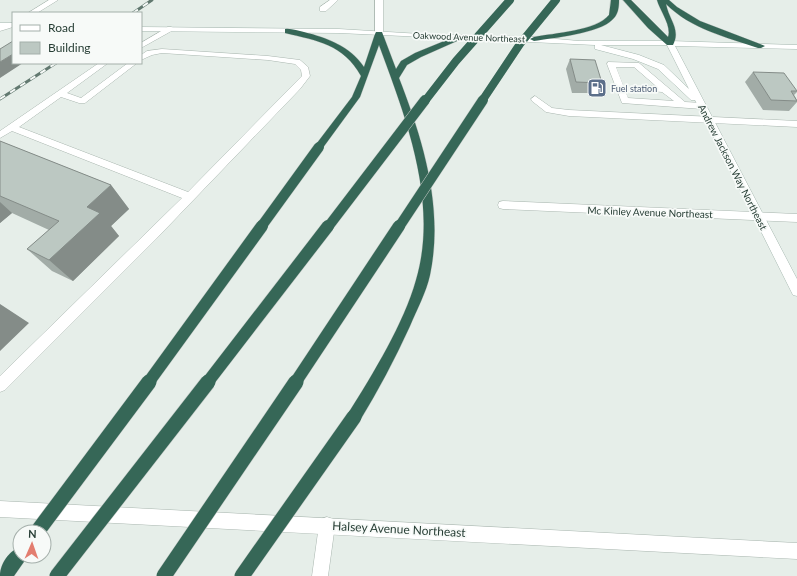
<svg xmlns="http://www.w3.org/2000/svg" width="797" height="576" viewBox="0 0 797 576" font-family="Lato,sans-serif">
<style>
.lines{fill:none;stroke-linecap:round;stroke-linejoin:round}
.lane-casing{stroke:#a9b6af;stroke-width:1}
.street-casing{stroke:#a9b6af;stroke-width:1}
.secondary-casing{stroke:#a6b8b0;stroke-width:1}
.highway-casing{stroke:#c3c9c6;stroke-width:1}
.lane{fill:#fff;fill-rule:evenodd}
.street{fill:#fff;fill-rule:evenodd}
.secondary{fill:#fff;fill-rule:evenodd}
.highway{fill:#366757;fill-rule:evenodd}
.rail-casing{stroke:#627970;stroke-width:3}
.rail{stroke:#f7faf8;stroke-width:2;stroke-dasharray:6;stroke-linecap:butt}
.highway-bridge-far3-casing{stroke:#c3c9c6;stroke-width:8;stroke-linecap:butt}
.highway-bridge-far2-casing{stroke:#c3c9c6;stroke-width:11;stroke-linecap:butt}
.highway-bridge-far1-casing{stroke:#c3c9c6;stroke-width:13;stroke-linecap:butt}
.highway-bridge-casing{stroke:#c3c9c6;stroke-width:16;stroke-linecap:butt}
.highway-bridge-far3{stroke:#366757;stroke-width:8}
.highway-bridge-far2{stroke:#366757;stroke-width:10}
.highway-bridge-far1{stroke:#366757;stroke-width:12}
.highway-bridge{stroke:#366757;stroke-width:15}
.wall{fill:#a2aca7}
.shaded-wall{fill:#848c88}
.building{fill:#bcc8c2;stroke:#848c88}
.labels{text-anchor:middle;dominant-baseline:central;stroke-width:3.5;stroke-linejoin:round;paint-order:stroke}
.far-street-label{font-size:9px;fill:#273e35;stroke:#f7faf8}
.far-service-label{font-size:9px;fill:#4e5e75;stroke:#f7faf8;text-anchor:start}
.street-label{font-size:10px;fill:#273e35;stroke:#f7faf8}
.near-street-label{font-size:12px;fill:#273e35;stroke:#f7faf8}
</style>
<rect width="100%" height="100%" fill="#e6eee9"/>
<g class="lines">
<g class="lane-casing">
<path id="lane" d="M330,0H338L326,11H320V7Z
M13,23V27L0,31V27Z
M168,27H171L175,29L141,48V43Z
M162,49L268,56L300,60L308,67L310,76L300,89L156,239L5,390L0,392V376L182,198L12,131L0,138V131L99,63H108L67,93L81,98L128,63H137L85,103H79L61,97L19,127L188,192L302,76L301,70L295,64L268,60L162,53L152,55L141,60V55L147,51Z
M608,62L639,63L685,102L702,103L706,106L702,109L622,103L607,64ZM616,67H634L656,86H641L640,88L641,90L662,92L674,101L628,98Z
M535,96L552,108L569,110L797,121V127L569,116L546,112L532,101L531,99Z
M327,517L333,519L335,525L328,576H312L319,525L321,519Z"/>
</g>
<g class="street-casing">
<path id="street" d="M49,0H58L37,13H28Z
M375,0H383V34L379,36L375,34Z
M503,201L797,214V222L503,209L499,208L498,205L499,202Z
M0,501L797,543V559L0,517Z"/>
</g>
<g class="secondary-casing">
<path id="secondary" d="M0,23H13V27H0Z
M141,27L339,29L421,34L534,37L579,41H670L797,45V49L675,46L797,279V296L793,295L695,100H691L658,69L633,59L595,49V45L339,33L141,31ZM601,45H667L689,89L664,65L639,55Z"/>
</g>
<g class="highway-casing">
<path id="highway" d="M611,0H619C619,8 618,15 612,20C600,33 553,38 534,41L530,39L534,37C554,33 596,31 609,15Z
M623,0H631L668,37C672,26 660,11 657,0H669L677,7L700,21L765,46L761,48H758C726,37 691,29 666,4C669,20 681,29 673,45H667L648,28Z
M285,29C291,28 298,31 304,32C327,38 350,46 364,67L375,34L376,32H382L396,69L401,61L415,53L459,35H465L466,37L421,57L407,65L399,78C423,140 444,208 430,275C426,293 417,309 410,326C395,359 378,391 359,422L354,424L349,422L347,417L349,412C373,374 404,323 416,280C439,202 406,118 379,45L360,97L322,149L319,150L314,147L352,97L361,76C343,44 318,41 285,33Z
M20,547V556H28L14,576H0C0,564 9,551 20,547Z"/>
</g>
<use href="#lane" class="lane"/>
<use href="#street" class="street"/>
<use href="#secondary" class="secondary"/>
<use href="#highway" class="highway"/>
<g class="rail-casing">
<path id="rail" d="M133,13L152,0
M0,99L56,63"/>
</g>
<use href="#rail" class="rail"/>
<g class="highway-bridge-far3-casing">
<path id="highway-bridge-far3" d="M425,101L456,61L510,0
M482,101L520,44L556,0"/>
</g>
<g class="highway-bridge-far2-casing">
<path id="highway-bridge-far2" d="M261,227L319,147
M328,227L425,100
M399,227L483,100"/>
</g>
<g class="highway-bridge-far1-casing">
<path id="highway-bridge-far1" d="M148,383L262,226
M207,383L328,226
M295,383L399,226"/>
</g>
<g class="highway-bridge-casing">
<path id="highway-bridge" d="M37,532L149,382
M57,576L208,382
M164,576L296,382
M242,576L354,417"/>
</g>
<use href="#highway-bridge-far3" class="highway-bridge-far3"/>
<use href="#highway-bridge-far2" class="highway-bridge-far2"/>
<use href="#highway-bridge-far1" class="highway-bridge-far1"/>
<use href="#highway-bridge" class="highway-bridge"/>
</g>
<path class="wall" d="M570,59L602,83L598,93H572L566,69Z
M753,72L797,91V92L794,95L797,100V102L789,111L763,110L745,82Z
M0,141L111,185L129,209L111,226L119,236L73,281L52,271L27,249L49,230L12,213L0,223Z"/>
<path class="shaded-wall" d="M13,54V63H23L0,78V62Z
M111,185L129,209L111,226L119,236L73,281L49,260L87,207Z
M0,202L12,213L0,223Z
M0,304L29,323L0,351Z"/>
<path class="building" d="M13,41V54L0,62V49Z
M570,59L595,60L602,83L576,82Z
M753,72L784,73L797,91H791L797,101L771,100Z
M0,141L111,185L87,207L100,213L49,260L27,249L59,221L0,196Z"/>
<defs>
<g id="fuel-square" transform="scale(1)"><rect x="-9" y="-9" width="18" height="18" rx="4" fill="#5c6f8a" stroke="#f7faf8"/><path d="M-5.5-6h7V0h2V4h1.3V-2.5L3-4.5l.8-.8L6-3V5H2.5V1h-1V6h-7ZM-4.2-4.7v3.2H.2V-4.7Z" fill="#fff"/></g>
</defs>
<g fill-rule="evenodd">
<use href="#fuel-square" x="597" y="88"/>
</g>
<g class="labels">
<g class="far-street-label">
<text transform="translate(469 37) rotate(2)">Oakwood Avenue Northeast</text>
</g>
<g class="far-service-label">
<text x="611" y="88">Fuel station</text>
</g>
<g class="street-label">
<text transform="translate(733 167) rotate(63)">Andrew Jackson Way Northeast</text>
<text transform="translate(650 212) rotate(2)">Mc Kinley Avenue Northeast</text>
</g>
<g class="near-street-label">
<text transform="translate(399 529) rotate(3)">Halsey Avenue Northeast</text>
</g>
</g>
<rect x="12" y="12" width="130" height="52" fill="#f7faf8" stroke="#a4afaa"/>
<rect x="20" y="25" width="20" height="6" fill="#ffffff" stroke="#a4afaa"/>
<text x="48" y="32" font-size="12" fill="#273e35">Road</text>
<rect x="20" y="42" width="20" height="12" fill="#bcc8c2" stroke="#a4afaa"/>
<text x="48" y="52" font-size="12" fill="#273e35">Building</text>
<g transform="translate(32 544) rotate(2)"><circle r="19" fill="#f7faf8" stroke="#a4afaa"/>
<path d="M0-3L7 15L0 10L-7 15Z" fill="#e37d6f"/>
<text y="-6" font-size="11" font-weight="bold" text-anchor="middle" fill="#273e35">N</text>
</g>
</svg>
